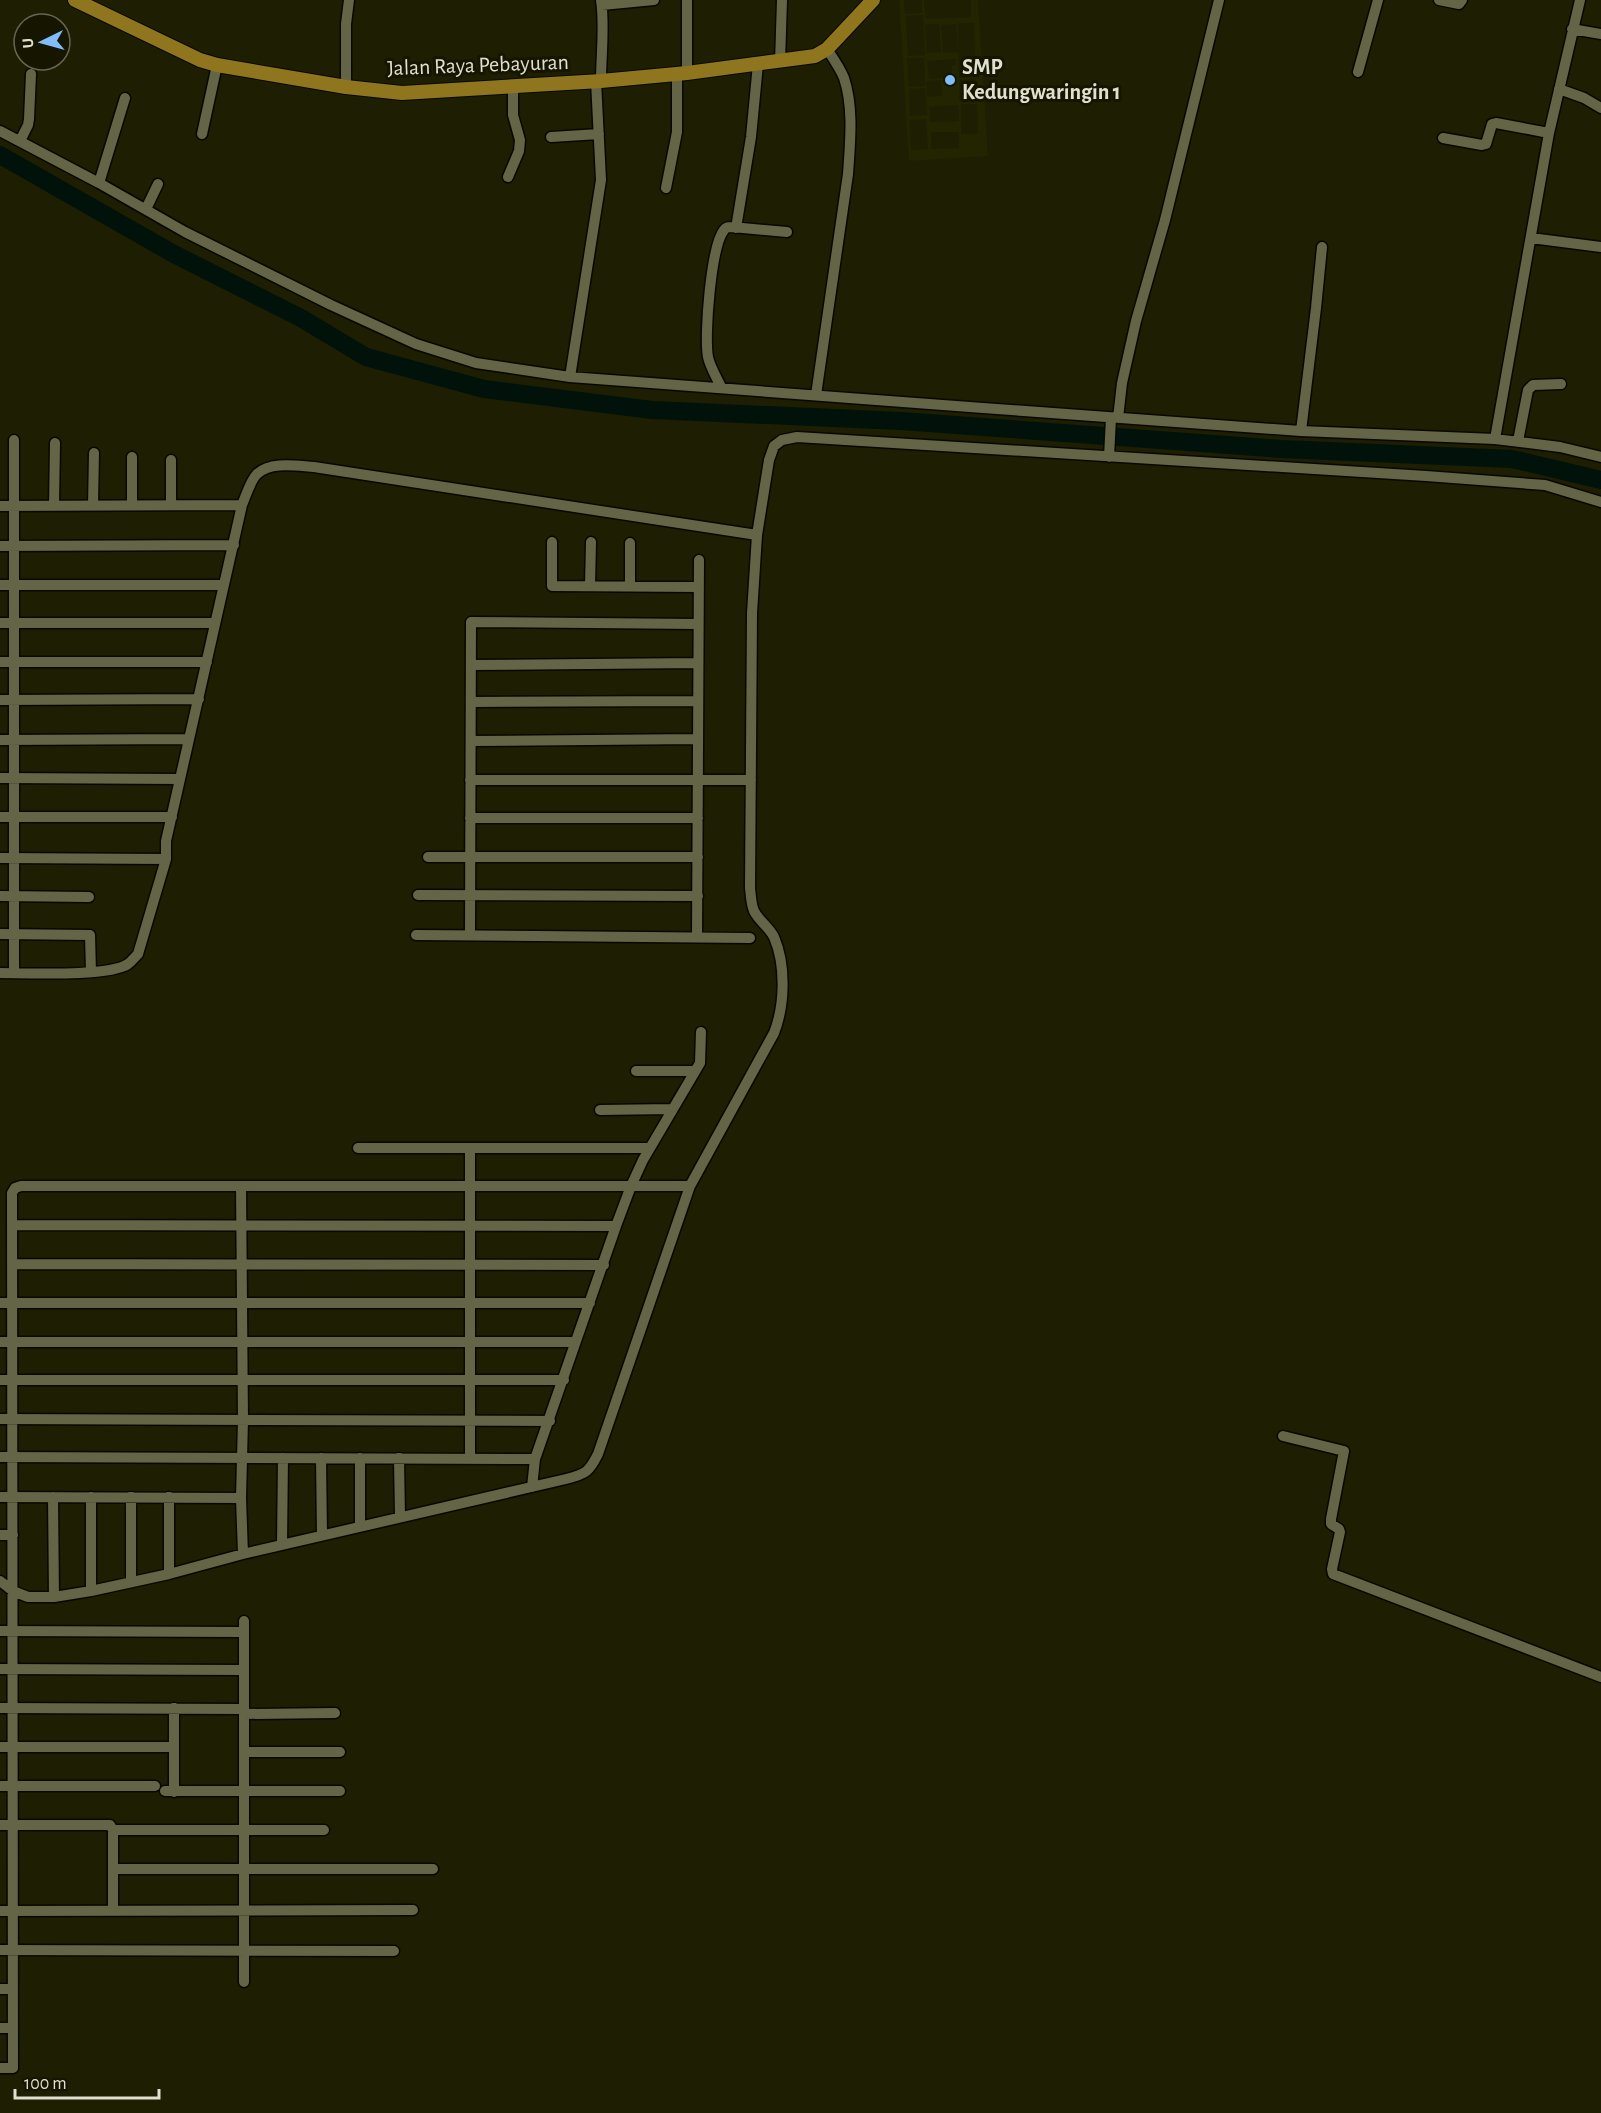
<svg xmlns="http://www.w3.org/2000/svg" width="1601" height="2113" viewBox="0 0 1601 2113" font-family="'Alegreya Sans',sans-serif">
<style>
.built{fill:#232400;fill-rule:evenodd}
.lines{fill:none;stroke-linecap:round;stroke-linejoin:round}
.river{stroke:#001209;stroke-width:18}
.minor-casing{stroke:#080800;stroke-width:13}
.major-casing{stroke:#080800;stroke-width:16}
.minor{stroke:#636546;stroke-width:10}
.major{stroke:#8f751e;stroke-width:14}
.poi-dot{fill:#80bdfa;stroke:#151500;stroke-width:2}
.labels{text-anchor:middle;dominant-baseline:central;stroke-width:6;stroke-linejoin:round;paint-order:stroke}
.street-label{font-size:22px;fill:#dfe0cf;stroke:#151500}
.poi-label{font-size:22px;font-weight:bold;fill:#dfe0cf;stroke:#151500;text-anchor:start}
</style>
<rect width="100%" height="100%" fill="#1e1e02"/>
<path class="built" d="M899,0H904L905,14L922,13V0H924L926,19L971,17V0H978L988,156L909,161ZM923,15L925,55L908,56L906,16ZM958,23H974L975,77L959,78ZM939,24L941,52L927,53L925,25ZM956,24L958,52L943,53L941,25ZM907,58H924L925,86L909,87ZM956,59V65L952,66V77L929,79L927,61ZM975,79L976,100L959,101V80ZM941,80L942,96L927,97L926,81ZM925,88L927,115L910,116L909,89ZM961,104H977L978,134H961ZM958,105L959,121L930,122L929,107ZM926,119L928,149L911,150L909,120ZM931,132H959V148L931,149Z"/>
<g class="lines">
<path class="river" d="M0,155L174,254L301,318L366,357L484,389L652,410L901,421L1282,449L1512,459L1601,480"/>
<g class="minor-casing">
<path id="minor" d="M1439,0L1459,4L1462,0
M602,5L654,0
M1572,29L1601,34
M780,62L782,0
M1358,72L1378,0
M687,73V0
M601,81C601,54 605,27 601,0
M346,87V24L349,0
M1559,89L1584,98L1601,108
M0,131L99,183L185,232L331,305L416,344L476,363L570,377L983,408L1301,431L1495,439L1560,447L1601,457
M202,134L217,65
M551,137L599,134
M1443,138L1482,145L1486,144L1492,124L1496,123L1549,133
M20,141L28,125L29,119L31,74
M508,177L519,151L520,140L513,115V88
M99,183L125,98
M666,188L677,132V73
M146,209L158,184
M736,228L751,137L758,64
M1531,238L1601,247
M570,377L601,180L596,81
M721,387C717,378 710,367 708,357C704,336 711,246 724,230C726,227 728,227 732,227L787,232
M816,395L848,174C850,144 854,108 844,78C840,68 833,58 827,49
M1118,418L1122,383L1136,321L1165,220L1219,0
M1301,431L1316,308L1322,247
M1495,439L1549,133L1580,0
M14,440V973
M1518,441L1528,390L1533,385L1561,384
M132,457V505
M1109,457L1111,418
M93,505L94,453
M171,505V460
M0,506L242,505
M54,506L55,443
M552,542V586L698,587
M0,546L234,545
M0,585H223
M590,586L591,542
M630,586V543
M0,623H215
M0,662H207
M471,665L698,663
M0,700L199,699
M471,702L698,701
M0,740L189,739
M471,741L698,739
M0,778L180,779
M470,780H751
M0,817H172
M470,818H698
M428,857H698
M0,858L166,859V841L242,505C246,496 250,481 257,474C271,461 297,466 314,467L757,535
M418,895L698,896
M0,896L89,897
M0,934L90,935L91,972
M416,935L750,938
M470,935L471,622L698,624
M697,937L699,560
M0,973C26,973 109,977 128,964C132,961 135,957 138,954L166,859
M636,1071H695
M600,1110L672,1109
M358,1148H650
M241,1186L243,1420L241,1498L243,1554
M12,1225L616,1226
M12,1264L604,1265
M0,1303H590
M0,1342H575
M0,1380H564
M0,1419L550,1421
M1283,1436L1344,1451L1331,1519V1524L1339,1529L1340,1532L1332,1569L1333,1574L1601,1677
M0,1457L535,1459
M321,1458L322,1535
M360,1458V1526
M399,1458L400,1517
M470,1458V1148
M532,1487L535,1459L616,1226L631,1186L643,1160L700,1063L701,1032
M0,1497L241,1498
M53,1497L54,1597
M131,1497V1582
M0,1535H13
M282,1545L283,1458
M169,1574V1497
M0,1581L13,1591L28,1597H54L91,1591L169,1574L243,1554L566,1479C586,1474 589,1472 598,1454L690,1186L774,1033C785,1005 786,965 774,937C769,927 759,921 754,911C751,904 751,896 750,888L752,613L757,535L769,460L774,446L782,440L797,437L1426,476L1545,485L1601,502
M91,1591V1497
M244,1621V1982
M0,1631L243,1632
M0,1669L243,1670
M0,1708L244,1709
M174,1708V1792
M244,1714L335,1713
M0,1747H174
M244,1752H340
M0,1786H155
M165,1791H340
M0,1825H110L113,1830V1911
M113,1830H324
M113,1869H433
M0,1911L413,1910
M0,1950L394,1951
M0,1989H12
M0,2028H13
M0,2068H13L12,1193L15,1188L21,1186H690"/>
</g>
<g class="major-casing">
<path id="major" d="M75,0L200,60L217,65L346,87L402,93L601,81L687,73L815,56L827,49L873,0"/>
</g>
<use href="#minor" class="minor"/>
<use href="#major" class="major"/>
</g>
<circle class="poi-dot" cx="950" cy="80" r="6"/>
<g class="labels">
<g class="street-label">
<text transform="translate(478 65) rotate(-2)">Jalan Raya Pebayuran</text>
</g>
<g class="poi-label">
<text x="962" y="67">SMP<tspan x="962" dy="25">Kedungwaringin 1</tspan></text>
</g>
</g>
<g transform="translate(42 42) rotate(265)"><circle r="28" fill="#151500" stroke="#666653" stroke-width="1.5"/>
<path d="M0-4.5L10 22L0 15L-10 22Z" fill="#80bdfa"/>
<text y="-9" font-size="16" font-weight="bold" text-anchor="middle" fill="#dfe0cf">U</text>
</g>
<path d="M15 2089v9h144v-9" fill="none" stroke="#dfe0cf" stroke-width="3"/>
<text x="24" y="2089" font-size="18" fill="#dfe0cf" stroke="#151500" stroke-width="4.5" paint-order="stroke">100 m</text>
</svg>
